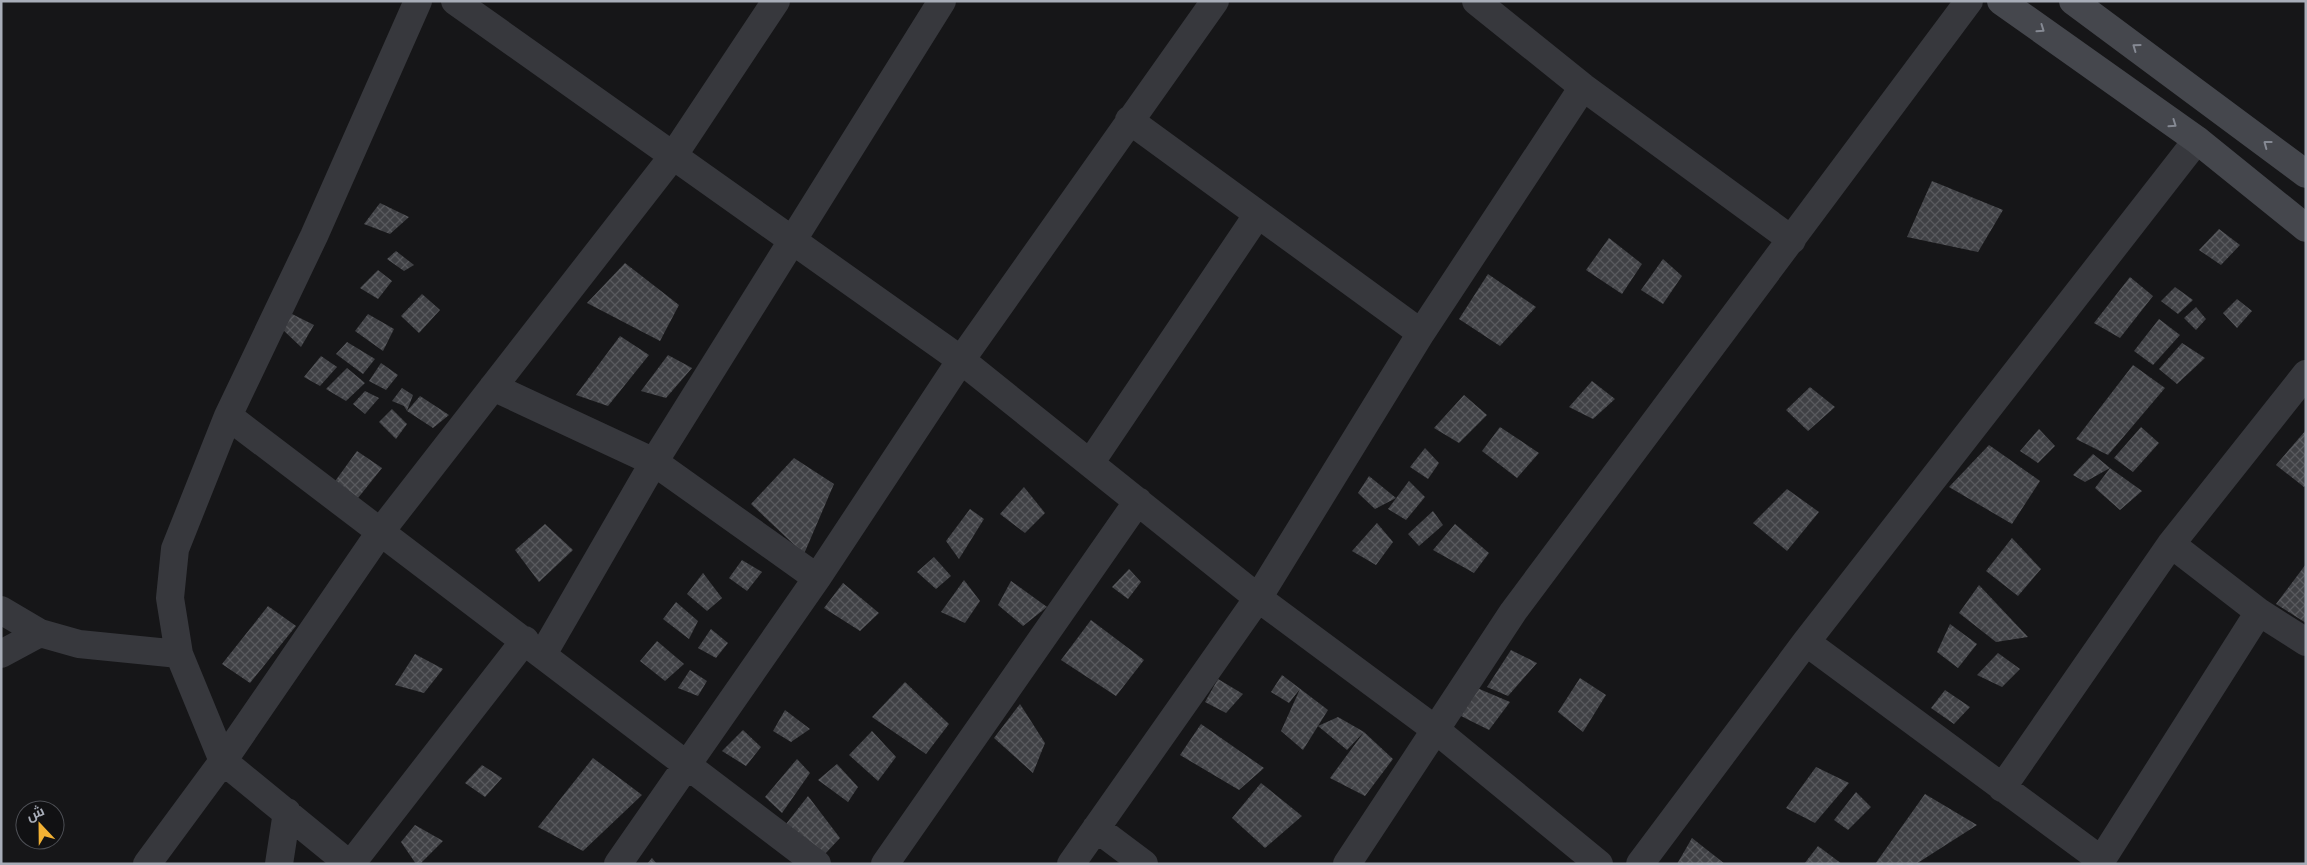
<svg xmlns="http://www.w3.org/2000/svg" width="2307" height="865" viewBox="0 0 2307 865" font-family="Mulish,Cairo,sans-serif">
<style>
.building{fill:url(#building-cross-hatch)}
.lines{fill:none;stroke-linecap:round;stroke-linejoin:round}
.street{stroke:#37383d;stroke-width:28}
.secondary{stroke:#45474d;stroke-width:28}
.oneway{stroke:#858993}
</style>
<defs>
<pattern id="building-cross-hatch" width="8" height="8" patternUnits="userSpaceOnUse" patternTransform="scale(1.25)"><rect width="8" height="8" fill="#404145"/><path d="M0 0l8 8M0 8l8-8" fill="none" stroke="#595a5e"/></pattern>
</defs>
<rect width="100%" height="100%" fill="#161618"/>
<path class="building" d="M1932,181L2003,210L1978,252L1907,237Z
M380,203L409,217L390,234L364,224Z
M2219,229L2240,245L2221,265L2199,250Z
M1609,238L1642,264L1622,294L1586,270Z
M396,251L414,265L404,271L387,259Z
M1663,259L1682,276L1663,304L1641,290Z
M625,263L679,305L660,341L587,303Z
M378,270L392,281L378,299L360,288Z
M1488,274L1536,307L1500,346L1459,319Z
M2130,277L2153,296L2120,338L2094,323Z
M2175,287L2193,300L2178,314L2161,301Z
M422,294L440,310L419,333L401,316Z
M2237,299L2252,311L2237,328L2223,313Z
M2196,307L2206,319L2196,330L2184,318Z
M290,313L314,325L301,347L282,329Z
M368,314L394,329L383,351L355,331Z
M2159,319L2180,335L2153,365L2134,351Z
M620,336L649,355L608,406L576,395Z
M347,342L375,359L363,374L336,354Z
M2182,343L2205,358L2177,384L2159,369Z
M668,355L692,368L666,398L641,391Z
M321,356L337,367L320,386L304,377Z
M381,363L398,375L386,390L369,381Z
M2133,365L2165,388L2108,455L2076,439Z
M347,368L365,383L346,401L326,389Z
M1592,381L1615,399L1593,419L1569,407Z
M1810,387L1835,407L1808,431L1786,410Z
M402,388L413,395L407,411L404,406L392,401Z
M365,391L379,398L365,414L353,404Z
M1464,395L1487,415L1459,443L1434,428Z
M420,396L449,415L433,428L407,411Z
M392,409L407,424L396,439L379,422Z
M1500,427L1539,453L1517,478L1482,451Z
M2141,427L2159,443L2133,472L2114,458Z
M2039,429L2055,446L2038,463L2020,451Z
M2306,430V485L2304,487L2276,465Z
M1989,445L2040,481L2012,524L1949,487Z
M1425,448L1439,463L1428,479L1410,467Z
M357,451L382,468L358,498L333,484Z
M2093,454L2110,468L2085,482L2073,475Z
M794,458L834,484L804,554L751,504Z
M2110,468L2142,491L2120,510L2095,488Z
M1369,476L1396,498L1375,509L1358,493Z
M1409,481L1425,497L1406,520L1388,509Z
M1024,487L1045,513L1025,533L1000,514Z
M1787,489L1819,512L1787,551L1753,523Z
M970,509L984,519L959,559L946,541Z
M1433,511L1443,525L1419,546L1408,534Z
M1377,523L1393,542L1376,565L1352,551Z
M545,524L573,550L539,582L515,550Z
M1455,524L1489,553L1474,573L1433,550Z
M2012,538L2041,569L2018,596L1986,571Z
M934,557L951,576L936,589L917,572Z
M742,560L762,572L747,591L729,578Z
M2306,564V623L2276,604Z
M1129,569L1141,582L1128,599L1112,587Z
M703,573L722,598L707,611L687,594Z
M964,580L980,601L965,623L941,612Z
M1011,581L1047,607L1023,626L998,605Z
M843,583L879,613L860,631L824,608Z
M1979,585L2028,637L1996,642L1959,613Z
M676,602L698,621L689,639L663,619Z
M268,606L296,626L250,683L222,664Z
M1091,620L1144,660L1116,696L1061,660Z
M1950,624L1977,644L1958,668L1937,652Z
M711,629L728,643L716,658L698,648Z
M657,641L684,664L665,681L640,661Z
M1511,650L1537,663L1508,696L1487,687Z
M1998,653L2020,669L2002,687L1977,675Z
M415,654L443,669L424,693L395,685Z
M690,670L707,681L698,696L678,688Z
M1282,675L1328,710L1318,726L1338,717L1364,732L1347,750L1318,726L1303,750L1281,731L1300,689L1289,703L1271,692Z
M1580,678L1606,695L1583,732L1558,712Z
M1218,679L1243,694L1226,713L1205,702Z
M905,682L949,724L926,754L872,717Z
M1477,688L1510,702L1489,730L1459,715Z
M1945,690L1970,707L1954,724L1931,708Z
M1020,704L1045,743L1033,773L994,738Z
M785,710L810,729L791,742L773,731Z
M1201,724L1264,768L1239,790L1180,755Z
M743,730L761,747L746,766L722,751Z
M872,731L896,757L878,781L849,755Z
M1364,732L1393,759L1365,796L1330,778Z
M593,758L642,795L583,851L538,827Z
M797,759L810,773L782,813L765,797Z
M837,764L858,787L848,802L818,780Z
M482,765L502,778L485,797L465,783Z
M1816,767L1849,783L1815,823L1786,808Z
M1261,783L1302,816L1265,848L1232,818Z
M1856,792L1871,807L1848,830L1834,820Z
M1925,794L1977,825L1916,864H1875Z
M808,796L840,838L823,856L786,824Z
M415,825L443,841L420,864H416L401,842Z
M1692,838L1725,864H1677Z
M1818,846L1842,864H1804Z
M652,858L657,864H647Z"/>
<g class="lines">
<path class="street" d="M455,1L961,360L1258,598L1436,730L1599,864
M1476,1L1583,87L1792,240
M1129,120L1421,333
M493,387L654,462L817,578
M228,416L817,864
M1091,462L1258,214
M2171,544L2259,612L2306,642
M1,610L40,633L79,644L179,654
M1806,642L2101,860
M1,654L40,633
M543,654L654,462L942,1
M2002,788L2171,544L2306,374
M1096,828L1144,864
M147,864L223,761L381,531L673,156L776,1
M279,864L287,812
M349,864L223,761L179,654L170,598L175,549L228,416L314,236L418,1
M351,864L525,640
M618,864L817,578L961,360L1215,1
M885,864L1138,501
M1071,864L1258,598L1421,333L1583,87
M1347,864L1513,612L1969,1
M1640,864L1806,642L2197,140
M2099,864L2259,612"/>
<path class="secondary" d="M2001,1L2197,140L2306,228
M2073,1L2306,174"/>
</g>
<defs><path id="oneway-chevron" d="M-2-3.5L2.5 0L-2 3.5" fill="none" stroke-width="1.6" stroke-linecap="round" stroke-linejoin="round" transform="scale(1.25)"/></defs>
<g class="oneway">
<use href="#oneway-chevron" transform="translate(2041 29) rotate(35)"/>
<use href="#oneway-chevron" transform="translate(2136 47) rotate(-144)"/>
<use href="#oneway-chevron" transform="translate(2173 124) rotate(35)"/>
<use href="#oneway-chevron" transform="translate(2267 144) rotate(-143)"/>
</g>
<rect width="2307" height="865" fill="none" stroke="#a8adb8" stroke-width="5"/>
<g transform="translate(40 825) rotate(338)"><circle r="24" fill="#111113" stroke="#4d4f55"/>
<path d="M0-4L9 19L0 12L-9 19Z" fill="#f2b134"/>
<text y="-8" font-size="14" font-weight="bold" text-anchor="middle" fill="#a8adb8">ش</text>
</g>
</svg>
